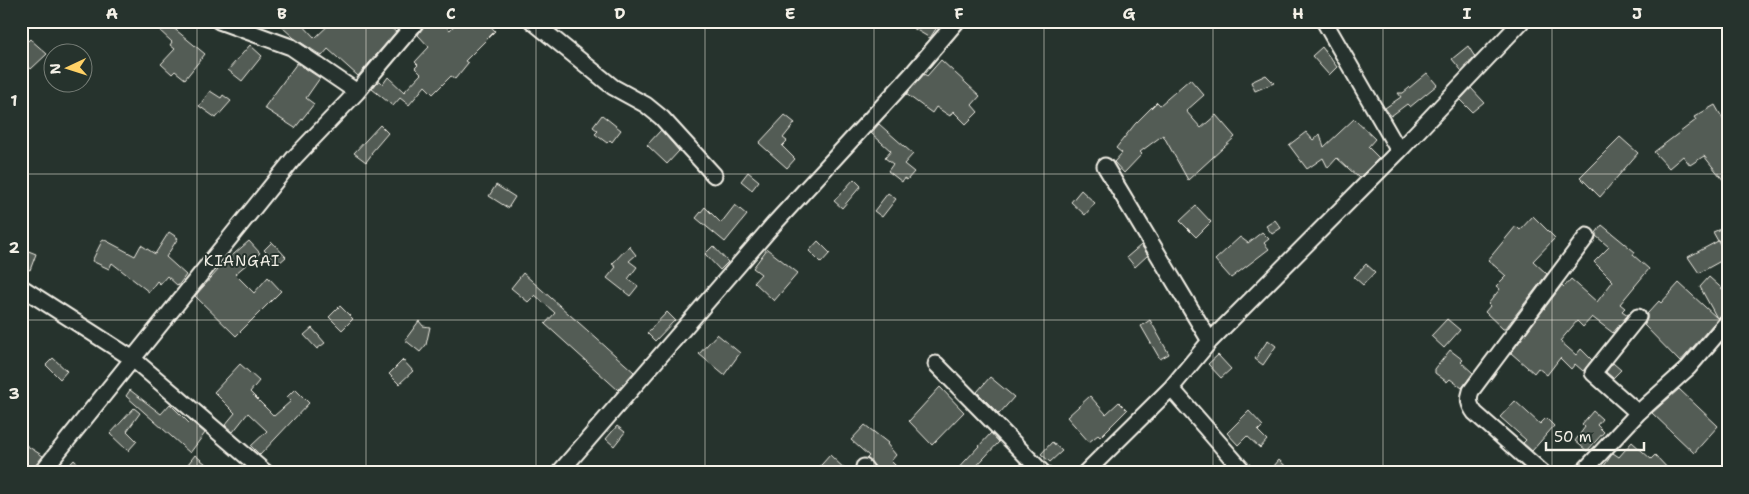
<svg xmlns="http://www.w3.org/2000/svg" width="1749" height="494" viewBox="0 0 1749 494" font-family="'Shantell Sans',sans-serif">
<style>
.building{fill:#525c55;stroke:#f4f1e8}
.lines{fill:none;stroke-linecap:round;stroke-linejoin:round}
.minor-casing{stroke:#f4f1e8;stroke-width:19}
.minor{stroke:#26332d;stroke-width:15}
.grid{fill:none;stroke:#f4f1e8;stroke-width:1;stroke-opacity:0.55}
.labels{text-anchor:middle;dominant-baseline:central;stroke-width:4;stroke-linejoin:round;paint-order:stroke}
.quarter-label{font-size:15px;letter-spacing:1px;fill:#f4f1e8;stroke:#26332d}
.neatline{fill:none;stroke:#f4f1e8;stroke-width:2}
.grid-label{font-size:16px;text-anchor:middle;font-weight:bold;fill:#f4f1e8}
</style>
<rect width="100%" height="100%" fill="#26332d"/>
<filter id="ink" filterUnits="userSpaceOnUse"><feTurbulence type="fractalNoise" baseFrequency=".02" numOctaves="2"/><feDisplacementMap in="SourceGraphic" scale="10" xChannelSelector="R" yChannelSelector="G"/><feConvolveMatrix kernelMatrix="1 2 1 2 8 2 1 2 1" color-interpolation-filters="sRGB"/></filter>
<g filter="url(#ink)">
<path class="building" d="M165,21L205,54L185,79L175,71L172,74L161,64L175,49L170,45L172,42L158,29Z
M287,21H299L315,38L333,21H383L396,32L358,76L328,49L322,56L294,38L282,27Z
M426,21H440L450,30L458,21L464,26L469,21H486L495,31L465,61L468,63L455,79L451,76L433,94L425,86L409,105L400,98L393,106L372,89L379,80L383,84L388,77L404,92L421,74L415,68L418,65L415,62L429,47L418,35Z
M901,21H941L930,38Z
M21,36L28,41L30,39L47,54L31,69L29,67L21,74Z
M250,45L262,56L242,81L228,70Z
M1468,46L1475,57L1461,70L1452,59Z
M1322,47L1337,67L1329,75L1312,56Z
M941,60L980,96L972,105L978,112L966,124L953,111L950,116L936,107L932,113L906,94L924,74L927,76Z
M297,63L320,78L306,98L314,104L295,128L264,108Z
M1427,73L1437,85L1410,107L1407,104L1391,116L1385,108L1401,97L1398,93H1403Z
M1266,75L1274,83L1255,91L1251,82Z
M1190,79L1204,95L1186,111L1201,128L1216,115L1235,137L1188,180L1163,135L1140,152L1142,154L1124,173L1114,162L1122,153L1116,148L1135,124L1157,102L1160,105Z
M1471,88L1484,102L1472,112L1460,100Z
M210,91L221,98L223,95L231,101L216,118L199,106Z
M1715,105L1728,128V186L1704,156L1690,165L1683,156L1669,168L1654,152L1696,120L1694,117Z
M602,115L621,130L612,142L610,140L607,143L595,134L598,131L593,127Z
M785,115L795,123L783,138L787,141L782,146L795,159L787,168L759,143Z
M1354,119L1375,139L1368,147L1379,158L1359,178L1337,158L1328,168L1323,158L1307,169L1289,145L1306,132L1313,140L1320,134L1324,147Z
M879,124L913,154L904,164L914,172L907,180L904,178L902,182L888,171L893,164L885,158L891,151L871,133Z
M380,125L388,133L371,153L372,154L366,162L354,153Z
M661,130L679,151L667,164L647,145Z
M1620,137L1638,153L1600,197L1580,177Z
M748,172L759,181L752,190L741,181Z
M854,179L861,186L842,208L834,201Z
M496,185L515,197L508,208L489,196Z
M1081,190L1095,203L1085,215L1071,202Z
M888,193L896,199L882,217L874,211Z
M735,205L747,215L725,242L696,218L705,207L721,223Z
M1196,206L1211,222L1196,237L1180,221Z
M1533,216L1555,238L1533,261L1547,274L1505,329H1503L1485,312L1490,306L1488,304L1500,289L1496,286L1506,276L1488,260L1516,226L1520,230Z
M1275,220L1281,228L1272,234L1266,226Z
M1602,225L1635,252L1633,255L1649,269L1620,304L1625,308L1622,311L1628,315L1613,333L1592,317L1583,327L1577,321L1560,341L1576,355L1581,349L1592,360L1583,371L1575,364L1571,369L1560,358L1547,375L1538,368L1534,373L1511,353L1562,285L1564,287L1571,279L1597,302L1613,281L1594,262L1609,247L1596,236V233Z
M1728,226V237L1718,241L1728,257L1699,273L1688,257L1718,241L1713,232Z
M169,232L178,238L166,257L186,275L178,286L167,276L160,284L157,281L149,292L112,263L109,269L92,261L103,239L135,256L141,245L155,254Z
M1262,232L1269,239L1264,243L1269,249L1231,278L1215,260L1240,237L1248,243Z
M249,241L260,253L235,274L254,293L268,277L281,291L236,336L195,296L227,260Z
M818,241L830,253L821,263L809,251Z
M272,242L286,257L278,264L264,250Z
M1141,245L1148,255L1135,267L1127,257Z
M629,246L636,255L629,261L637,267L628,279L638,286L630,296L607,278L616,267L612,264Z
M713,246L728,262L720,270L705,254Z
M767,249L798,273L774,301L754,282L761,274L753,268Z
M26,250L36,254L30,270L21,267Z
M1366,264L1375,272L1363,285L1354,277Z
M523,273L634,372L618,390L545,324L555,313L535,295L528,302L511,288Z
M1709,277L1728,294V312L1721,315L1680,362L1644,325L1647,319V314L1659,301L1661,303L1679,283L1717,318L1700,287Z
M340,306L353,319L342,330L329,317Z
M667,312L675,320L655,341L647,333Z
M1447,319L1460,330L1444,348L1431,336Z
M1150,320L1169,354L1160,359L1141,326Z
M419,321L423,326L430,327L426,345L420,352L405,340Z
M312,328L325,343L317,349L304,335Z
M717,334L740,353L724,375L699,354Z
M1268,340L1276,346L1263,365L1255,359Z
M1450,350L1463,360L1461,362L1473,373L1462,388L1450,379L1447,382L1435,373V369Z
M1218,355L1231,369L1221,378L1208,364Z
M53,358L67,371L60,379L46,365Z
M403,360L413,371L399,384L389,374Z
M1613,363L1621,370L1613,378L1606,372Z
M240,364L259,381L250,392L274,416L291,401L287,397L295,389L309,403L260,455L251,446L267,431L248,413L233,432L225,425L235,413L214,392Z
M990,377L1014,397L999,414L977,392Z
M940,387L964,412L932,445L909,421Z
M1679,389L1718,426L1694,453L1652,413Z
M130,390L161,414L170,404L189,423L191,421L205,433L190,453L126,396Z
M1090,396L1106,414L1119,402L1127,410L1100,437L1098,435L1089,442L1067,417Z
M1515,401L1540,424L1546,418L1554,426L1532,451L1523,443L1526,440L1500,417Z
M134,408L140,413L127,431L137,441L128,451L110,434Z
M1249,411L1263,426L1258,431L1267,440L1260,448L1247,436L1238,445L1227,433Z
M1593,411L1602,419L1597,425L1604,432L1587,451L1575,441L1585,427L1582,424Z
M865,425L888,443L887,444L896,455L891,461L896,466L889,473H881L867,458L869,456L851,440Z
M617,426L625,432L614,446L606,439Z
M991,433L999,442L970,473H954Z
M21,442L43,456L32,473L21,468L26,460L21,457Z
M1052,442L1062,451L1050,462L1041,454Z
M1632,442L1651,459L1655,455L1672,473H1599L1613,453L1619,457Z
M195,455L217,473H181Z
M830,455L849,473H814Z
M74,460L88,473H53L58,467L64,471Z
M1279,460L1293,473H1268Z"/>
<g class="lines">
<g class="minor-casing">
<path id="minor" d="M219,21L291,47L357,92
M532,21L613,87L646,105L662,118L714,175
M1324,21L1399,151
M1105,166L1210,341
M21,287L133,359L266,473
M936,364L1043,473
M1171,388L1245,473
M1638,413L1593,373L1638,317
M864,467L868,473
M41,473L294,158L357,92L417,21
M559,473L774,224L912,74L957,21
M1085,473L1171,388L1210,341L1399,151L1522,21
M1543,473L1475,413C1469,405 1468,400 1471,391L1587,236
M1582,473L1638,413L1688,368L1728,321"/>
</g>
<use href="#minor" class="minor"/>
</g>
</g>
<path class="grid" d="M197,21V473M366,21V473M536,21V473M705,21V473M874,21V473M1044,21V473M1213,21V473M1383,21V473M1552,21V473M21,174H1728M21,320H1728"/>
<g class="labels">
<g class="quarter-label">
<text x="242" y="261">KIANGAI</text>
</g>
</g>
<rect width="1749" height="494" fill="none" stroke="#26332d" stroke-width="55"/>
<g transform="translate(68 68) rotate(266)"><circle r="24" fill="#26332d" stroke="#787f78"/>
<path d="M0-4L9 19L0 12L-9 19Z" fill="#ffd166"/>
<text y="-8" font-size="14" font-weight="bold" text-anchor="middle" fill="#f4f1e8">N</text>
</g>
<path d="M1546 442v8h98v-8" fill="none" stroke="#f4f1e8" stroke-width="2.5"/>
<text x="1554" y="442" font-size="15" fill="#f4f1e8" stroke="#26332d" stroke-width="4" paint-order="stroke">50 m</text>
<rect x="28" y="28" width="1694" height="438" class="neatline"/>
<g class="grid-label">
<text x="112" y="19">A</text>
<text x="282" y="19">B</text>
<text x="451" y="19">C</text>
<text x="620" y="19">D</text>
<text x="790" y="19">E</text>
<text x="959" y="19">F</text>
<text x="1129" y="19">G</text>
<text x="1298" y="19">H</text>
<text x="1467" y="19">I</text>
<text x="1637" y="19">J</text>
<text x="14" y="106">1</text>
<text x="14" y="253">2</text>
<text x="14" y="399">3</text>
</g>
</svg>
